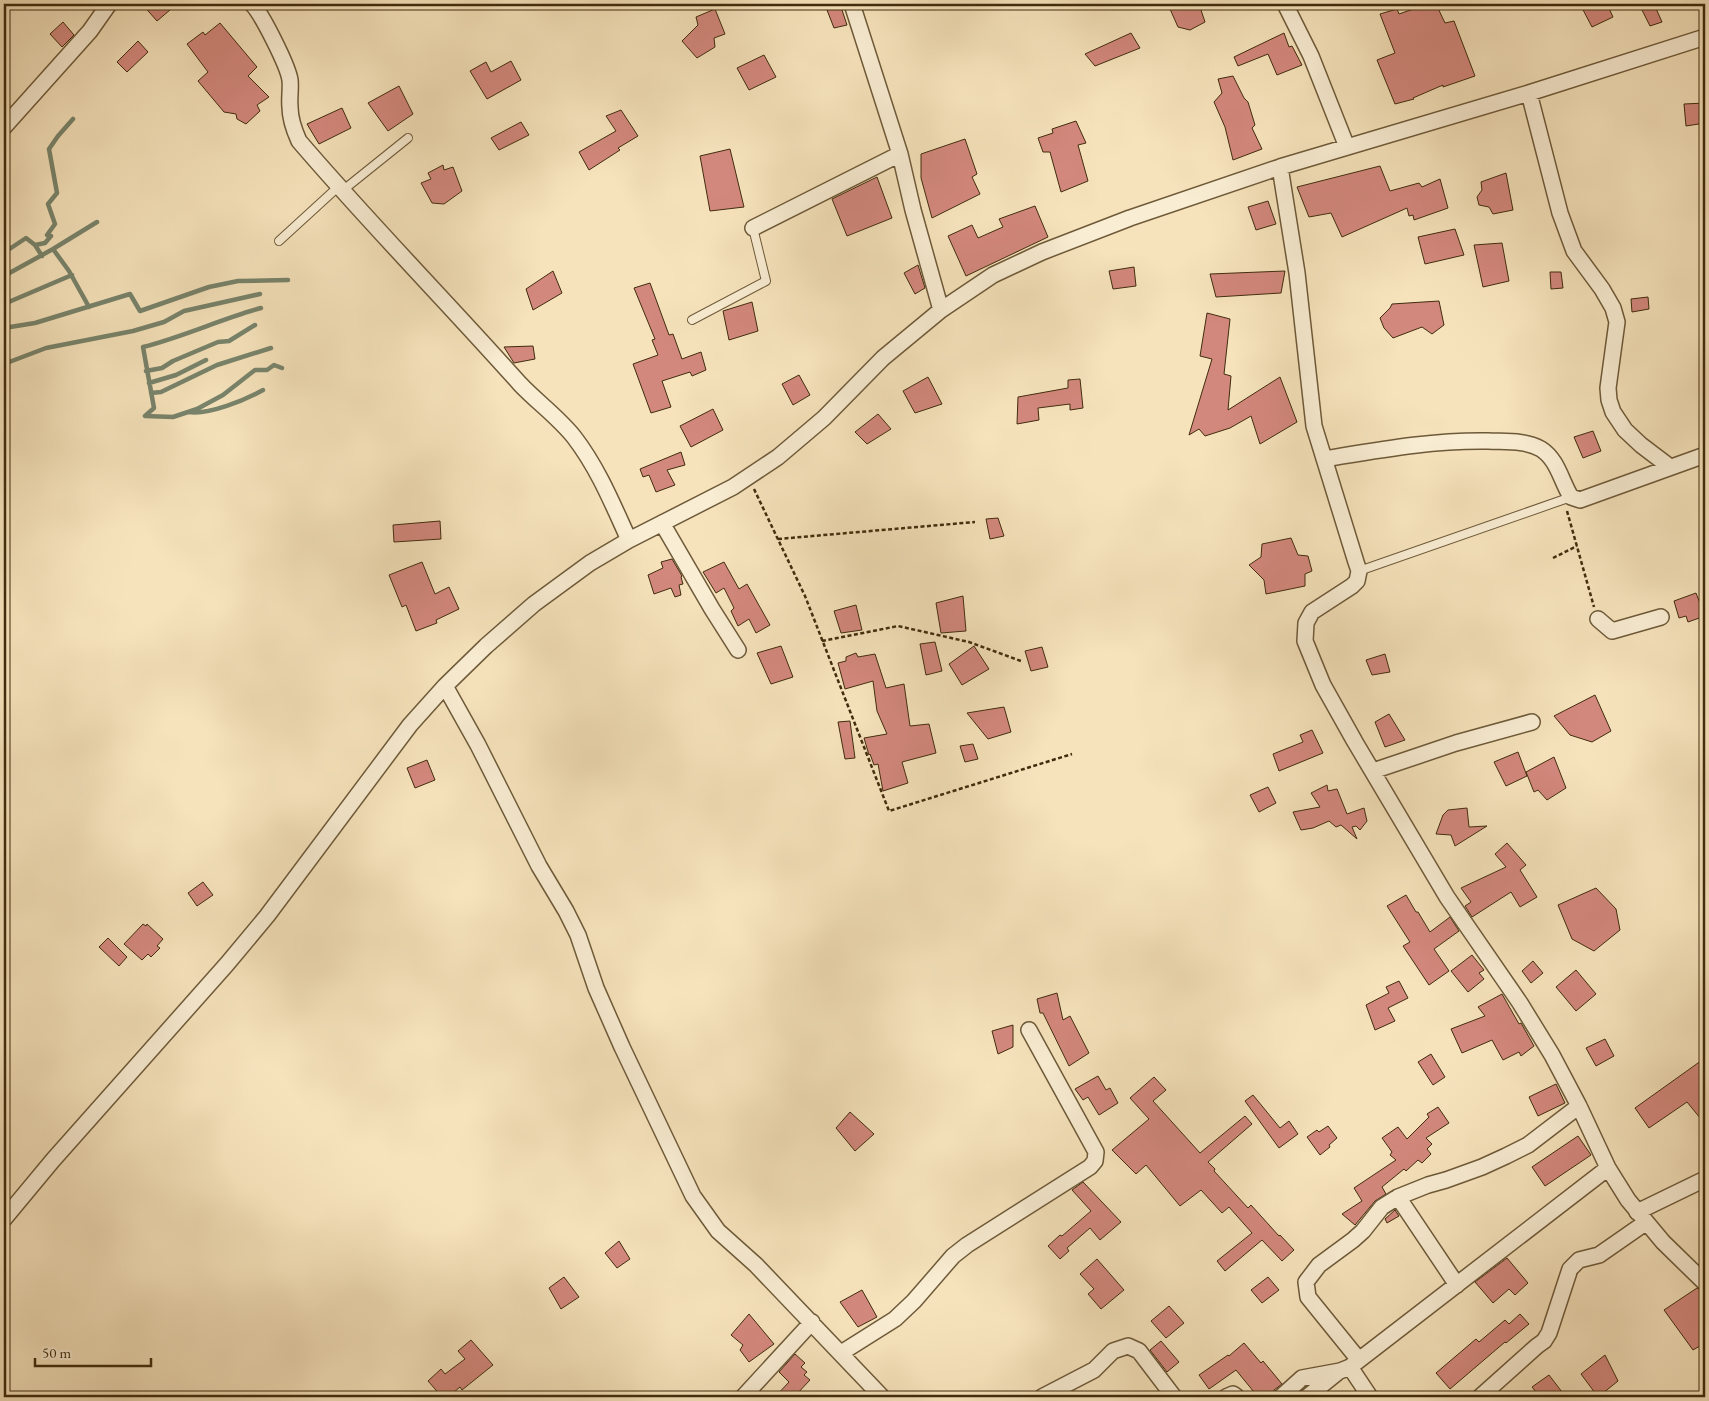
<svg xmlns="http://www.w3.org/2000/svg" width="1709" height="1401" viewBox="0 0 1709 1401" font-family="'EB Garamond',serif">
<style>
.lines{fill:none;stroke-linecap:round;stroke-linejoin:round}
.stream{stroke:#78846c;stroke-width:4.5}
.building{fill:#d3887d;stroke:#402c0d}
.service-casing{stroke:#6e5a39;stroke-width:10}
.minor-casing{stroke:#6e5a39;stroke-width:18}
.path{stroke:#402c0d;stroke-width:2.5;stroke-dasharray:4 2.5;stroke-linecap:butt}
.service{stroke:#f9edd3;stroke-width:8}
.minor{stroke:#f9edd3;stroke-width:15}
</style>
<rect width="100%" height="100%" fill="#f6e3bc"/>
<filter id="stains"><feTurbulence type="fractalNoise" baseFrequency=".004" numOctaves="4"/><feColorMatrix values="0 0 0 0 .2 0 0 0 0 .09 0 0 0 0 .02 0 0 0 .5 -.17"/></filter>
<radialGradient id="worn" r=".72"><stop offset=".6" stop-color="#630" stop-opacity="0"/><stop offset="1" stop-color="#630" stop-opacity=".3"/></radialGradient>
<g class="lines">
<path class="stream" d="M53,249L69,271L89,307
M8,250L26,238L35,245
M42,256L35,245L45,243L51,236L47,235L55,224L48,204L57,193L49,149L58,136L73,119
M4,276L53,249L97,222
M4,304L72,275
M261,308C221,319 183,337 143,347L154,408L145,416L173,417L197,409L223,395L255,370H267L274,365L282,368
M4,328L35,323L130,294L140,311L209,287L238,281L288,280
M4,364L46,348L133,331L164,322L184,311L260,294
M146,371L162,368L173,361L218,342L229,341L255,325
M149,383L176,375L206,360
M151,393L161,392L217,365L271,348
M189,412C209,415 245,400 263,390"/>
</g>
<path class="building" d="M142,4H177L157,21Z
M1188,4H1199L1205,22L1190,30L1178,27L1170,9Z
M1428,4H1436L1445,23L1454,21L1475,76L1443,87V85L1413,98L1414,99L1395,104L1377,60L1395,53L1380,14L1397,9L1399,14Z
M1580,4H1607L1613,17L1592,27Z
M1639,4H1654L1662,22L1650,26Z
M841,7L847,25L834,28L827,10Z
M715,9L725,34L714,38L715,47L697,58L682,41L698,25L696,17Z
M63,22L74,35L62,47L50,34Z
M220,23L257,67L248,76L269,97L257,105L260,111L246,124L237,119L236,114L224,112L198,81L208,72L187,44L203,32L205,35Z
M1131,33L1140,48L1095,66L1085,54Z
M1284,33L1289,47L1292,46L1302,65L1277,75L1268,54L1238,66L1234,57Z
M138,41L148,52L127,72L117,62Z
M764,55L776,77L749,90L737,68Z
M511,61L521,80L487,99L470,71L486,62L491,72Z
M1233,76L1244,98L1248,102L1255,125L1252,128L1262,149L1233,160L1225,127L1214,102L1222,93L1218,79Z
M399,86L413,114L388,131L368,103Z
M1705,103V123L1686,126L1684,104Z
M342,108L351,128L319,144L307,124Z
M621,110L638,136L618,148L620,150L589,170L579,152L616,131L606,116Z
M1076,121L1086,143L1078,145L1088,181L1061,192L1050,152H1043L1038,138L1053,133L1052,129Z
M521,122L529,135L499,150L491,138Z
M965,139L977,174L972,177L980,194L932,218L921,178V154Z
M730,149L744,207L710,211L700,156Z
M443,165L444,170L453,167L462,191L444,204L432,203L421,183L431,179L428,173Z
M1380,166L1390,191L1419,183L1422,187L1440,179L1448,208L1414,220L1413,215L1409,216L1407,208L1342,237L1331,213L1309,217L1297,187Z
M1506,173L1513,210L1493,214L1489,207L1479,205L1477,197L1482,190L1481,182Z
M877,177L892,218L847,236L832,199Z
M1268,201L1276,224L1256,230L1248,207Z
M1035,206L1048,237L966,276L948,236L972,225L978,238L1003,227L999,219Z
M1455,229L1464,255L1425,264L1418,237Z
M1502,243L1509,281L1483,287L1474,245Z
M918,265L925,288L915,294L904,273Z
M1134,267L1136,286L1113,289L1109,271Z
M553,271L562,293L533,310L526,289Z
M1285,271L1281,293L1216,297L1210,274Z
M1550,272H1561L1563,288L1551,289Z
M650,283L669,335L673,334L682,359L701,352L706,370L692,376L690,372L662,381L671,407L651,413L633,364L658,355L652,340L655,339L634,288Z
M1648,297L1649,309L1632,312L1631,299Z
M1439,301L1444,325L1432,334L1422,327L1393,338L1384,328L1380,318L1390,308L1392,304Z
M752,302L758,331L729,340L723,311Z
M1207,313L1230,319L1224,374L1231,376L1228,410L1280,377L1297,422L1260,444L1251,416L1230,428L1205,436L1199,429L1189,435L1212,359L1200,356Z
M533,346L535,359L514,363L504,347Z
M799,375L810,395L793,405L782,384Z
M928,377L942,404L915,413L903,391Z
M1080,379L1083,408L1070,410V404L1038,408L1039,420L1017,424L1018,397L1068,388V380Z
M713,409L723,430L691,447L680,426Z
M878,414L891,429L867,444L855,432Z
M1593,431L1601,451L1583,458L1574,437Z
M681,452L685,465L667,470L675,485L656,492L649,475L643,477L640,469Z
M998,518L1004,536L990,539L986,519Z
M440,521L441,539L394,542L393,525Z
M1291,538L1298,555L1308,556L1312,571L1305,574V586L1266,594L1264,580L1249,565L1261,557L1262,544Z
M672,559L682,576L681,577L683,584L679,585L681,595L675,597L671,588L654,594L648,575L663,568L661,562Z
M422,562L435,594L449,587L459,609L436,620L437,623L416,631L406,605L402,607L389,575Z
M724,562L739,589L747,584L770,625L756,633L749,619L738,626L731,611L734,608L724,588L716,593L703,572Z
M1696,593L1705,616L1688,622L1686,616L1679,618L1674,601Z
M963,596L966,631L941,633L936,603Z
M856,605L862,630L841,633L834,611Z
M935,642L942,671L926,675L920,644Z
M781,646L793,677L771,684L757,653Z
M974,646L989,669L962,685L949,664Z
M1042,647L1048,667L1031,671L1025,651Z
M856,653L858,657L875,654L886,688L904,684L910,726L929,724L936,753L902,762L908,783L883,791L878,764L874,765L870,754L869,755L864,738L887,734L877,711L873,681L845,689L838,663L846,661V657Z
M1385,654L1390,672L1372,675L1366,660Z
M1595,695L1611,731L1592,742L1570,735L1554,716Z
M1004,707L1011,732L988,739L967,713Z
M1389,714L1405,740L1385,747L1375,722Z
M850,721L855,758L845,759L838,722Z
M1312,730L1323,753L1279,771L1273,754L1303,742L1300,735Z
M973,744L978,759L965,762L960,746Z
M1518,752L1527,776L1506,786L1494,762Z
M1554,757L1566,788L1547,800L1538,790L1534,792L1526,772Z
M427,760L435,780L415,788L407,768Z
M1327,785L1328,791L1337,789L1347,814L1364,808L1367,821L1360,830L1356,826L1352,827L1357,839L1341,825L1336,827L1329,821L1313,828L1301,830L1293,812L1320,807L1311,793Z
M1268,787L1276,803L1259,812L1250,795Z
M1467,808L1469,827L1487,826L1455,846L1451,835L1436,834L1443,815L1448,810Z
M1507,843L1526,865L1520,870L1537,897L1520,907L1511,892L1472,917L1465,906L1471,902L1461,888L1506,867L1495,854Z
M203,882L213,895L197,906L188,893Z
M1596,888L1616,909L1620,930L1594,951L1572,939L1558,905Z
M1406,895L1416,912H1418L1430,932L1450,917L1459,931L1434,949L1449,971L1429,985L1403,946L1410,942L1387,906Z
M143,924L146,926L147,924L163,939L157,946L160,948L151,957L148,954L142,960L124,944Z
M108,938L127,957L119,966L99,947Z
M1472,955L1484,970L1479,973L1484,979L1468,992L1451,971Z
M1533,961L1543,973L1531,983L1522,971Z
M1576,970L1596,994L1576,1011L1556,987Z
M1399,981L1408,998L1388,1008L1395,1021L1375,1030L1366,1005L1389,993L1386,987Z
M1057,993L1063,1020L1070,1016L1089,1053L1069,1066L1043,1013H1040L1037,999Z
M1502,994L1519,1024L1521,1023L1534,1046L1521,1056L1519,1052L1503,1060L1492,1040L1462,1053L1451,1029L1485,1016L1478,1007Z
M1013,1025V1047L998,1054L992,1031Z
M1605,1039L1614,1056L1596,1066L1586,1048Z
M1431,1054L1445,1077L1433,1085L1418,1062Z
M1705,1058V1124L1687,1102L1649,1128L1635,1108Z
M1098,1076L1106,1090L1110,1088L1118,1103L1099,1115L1088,1097L1083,1100L1075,1089Z
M1154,1077L1166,1090L1153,1101L1200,1153L1245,1116L1252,1124L1208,1162L1215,1169L1214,1171L1248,1208L1251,1205L1279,1236L1280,1235L1294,1250L1282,1261L1262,1240L1225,1271L1217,1261L1252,1233L1229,1207L1222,1213L1201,1190L1180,1206L1146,1165L1136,1174L1112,1150L1149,1119L1130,1098Z
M1556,1084L1565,1103L1538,1116L1529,1097Z
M1253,1095L1280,1128L1289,1121L1298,1134L1279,1148L1245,1101Z
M1438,1107L1449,1123L1426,1138L1432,1144L1427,1149L1431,1154L1422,1163L1418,1160L1406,1171L1404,1169L1382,1187L1386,1194L1375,1201L1355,1225L1342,1214L1362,1201L1354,1188L1396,1160L1390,1155L1392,1152L1382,1138L1398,1127L1407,1139L1429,1117L1427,1114Z
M850,1112L874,1134L855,1151L836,1128Z
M1328,1126L1337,1138L1329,1145L1330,1147L1320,1155L1307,1137L1317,1130L1319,1132Z
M1578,1136L1591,1155L1545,1186L1532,1167Z
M1083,1182L1121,1222L1100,1240L1090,1228L1067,1248L1069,1251L1060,1259L1048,1246L1060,1235L1062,1236L1091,1211L1072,1190Z
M1395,1210L1399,1216L1387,1223L1385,1219Z
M619,1241L630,1259L617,1268L605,1253Z
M1507,1258L1528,1283L1515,1295L1509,1289L1493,1303L1475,1282Z
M1097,1259L1124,1290L1101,1309L1088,1294L1094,1289L1080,1274Z
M564,1277L579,1297L561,1309L549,1288Z
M1268,1277L1279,1290L1262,1303L1251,1290Z
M1697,1288L1705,1292V1343L1693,1350L1664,1310Z
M862,1290L877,1317L858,1327L840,1302Z
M1169,1306L1184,1323L1166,1338L1151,1321Z
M749,1314L774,1344L749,1362L740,1350L743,1345L731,1335Z
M1520,1314L1529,1324L1506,1343L1505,1342L1450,1389L1436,1373L1476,1339L1479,1342L1505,1320L1509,1324Z
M471,1340L493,1365L462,1390L460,1387L448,1397H442L428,1381L441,1369L445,1374L465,1359L458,1351Z
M1161,1341L1179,1362L1167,1372L1150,1350Z
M1244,1343L1261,1363L1263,1361L1282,1384L1274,1390L1272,1397H1258L1236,1370L1209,1389L1199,1375L1228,1355L1229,1356Z
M795,1354L805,1363L801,1367L807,1372L804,1375L810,1380L794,1397H775L789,1382L779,1372Z
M1605,1355L1618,1381L1598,1397L1581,1374Z
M1549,1375L1562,1392L1555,1397H1540L1532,1387Z"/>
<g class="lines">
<g class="service-casing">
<path id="service" d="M342,191L408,138
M279,241L338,187
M692,320L766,281L753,228
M1359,571L1571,497"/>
</g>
<g class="minor-casing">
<path id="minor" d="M252,4C262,14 288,66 290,80C291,89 289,98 290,107C290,119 294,130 299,141C370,224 447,302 520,384C537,402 558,417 574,437C598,468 613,505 629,540
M852,4L900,154L913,210L941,310
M1285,4L1311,56L1347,147
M1529,93L1560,213L1574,251L1602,289L1613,308L1617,322L1608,388L1609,400L1613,412L1625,430L1641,445L1670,467
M4,127L90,31L109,4
M1280,167L1297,273L1314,426L1356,562L1359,571L1357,581L1352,586L1312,612L1306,623L1305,641L1323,685L1355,742L1447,897L1520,1003L1552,1055L1579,1106L1608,1168L1628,1200L1663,1242L1705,1283
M753,228L900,154
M1324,459C1379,450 1432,440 1488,441C1505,442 1525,440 1541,449C1558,460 1561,481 1571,497L1580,500L1705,455
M662,523L712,609L738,650
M1598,619L1612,631L1661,617
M445,686L478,745L539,866L566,911L578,935L596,988L622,1047L693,1196L718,1231L756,1265L882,1397
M1373,771L1456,743L1532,722
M1398,1197L1457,1285
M1637,1212L1705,1179
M4,1219L53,1160L227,964L267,916L410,725L445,686L486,646L534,604L590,563L629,540L733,487L778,457L824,418L883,358L941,310L993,275L1042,252L1130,218L1280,167L1529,93L1705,37
M841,1353L895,1319L914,1301L953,1256L967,1245L1090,1167L1095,1161L1096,1152L1029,1030
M1359,1360L1308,1297L1306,1282L1319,1265L1353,1240L1363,1231L1382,1207L1398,1197L1428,1185L1446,1180L1482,1167L1506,1156L1528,1145L1579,1106
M1350,1367L1370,1397
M743,1397L812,1322
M1042,1397L1094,1370L1113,1351L1128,1346L1139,1351L1174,1397
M1226,1397L1233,1394L1237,1397
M1281,1397L1302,1378L1340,1371L1350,1367L1608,1168
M1307,1397L1337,1373
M1480,1397L1537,1346L1544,1341L1549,1333L1570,1269L1579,1260L1599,1255L1645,1223"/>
</g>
<path class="path" d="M754,489L805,596L889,811L1072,754
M1567,511L1594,607
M778,539L975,522
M1553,558L1577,546
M822,641L898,626L969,642L1021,661"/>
<use href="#service" class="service"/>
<use href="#minor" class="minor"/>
</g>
<rect width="1709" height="1401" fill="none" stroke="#f6e3bc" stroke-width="20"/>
<rect x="5" y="5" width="1699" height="1391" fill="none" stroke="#402c0d" stroke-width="2.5"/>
<rect x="10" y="10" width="1689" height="1381" fill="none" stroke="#402c0d"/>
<path d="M35 1358v8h116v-8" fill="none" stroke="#402c0d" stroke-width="2.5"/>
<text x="42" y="1358" font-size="15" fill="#402c0d" stroke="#f9edd3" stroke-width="4" paint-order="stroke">50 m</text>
<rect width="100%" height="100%" filter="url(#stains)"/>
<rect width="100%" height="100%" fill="url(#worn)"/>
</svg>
